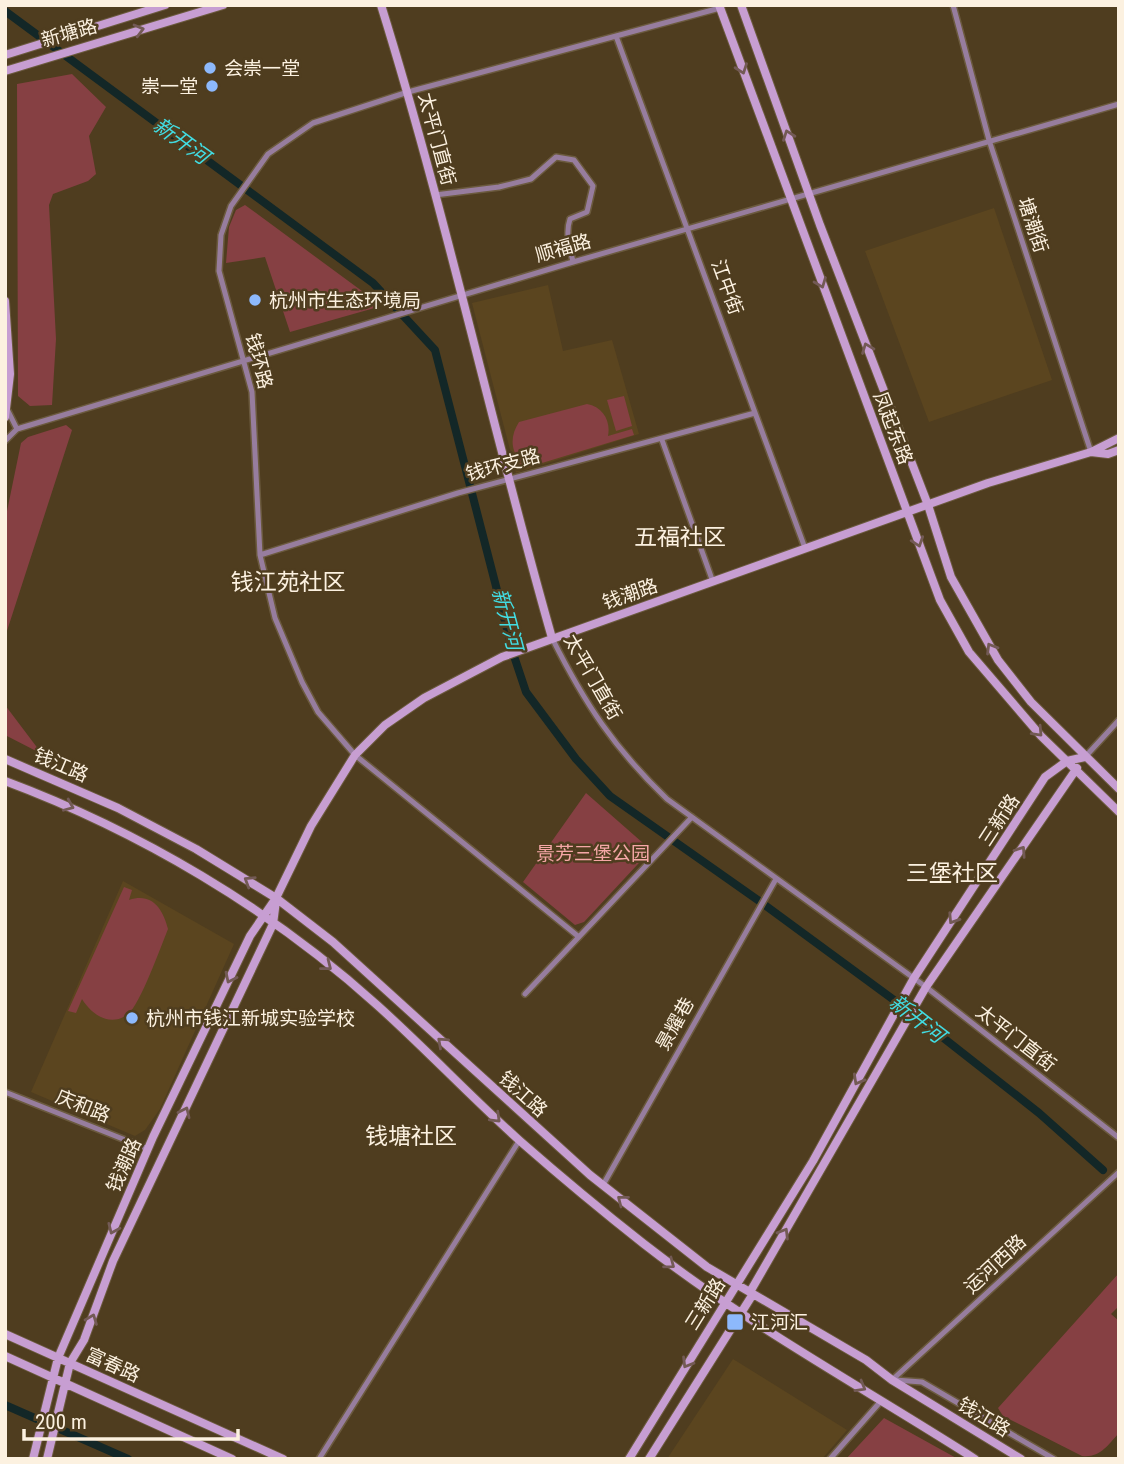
<svg xmlns="http://www.w3.org/2000/svg" width="1124" height="1464" viewBox="0 0 1124 1464" font-family="'Roboto Condensed','Noto Sans SC',sans-serif">
<style>
.built{fill:#5b451f}
.green{fill:#864043}
.lines{fill:none;stroke-linecap:round;stroke-linejoin:round}
.canal{stroke:#132727;stroke-width:8}
.street-casing{stroke:#6b5a3e;stroke-width:8}
.secondary-casing{stroke:#6b5a3e;stroke-width:10}
.street{stroke:#977d9e;stroke-width:5}
.secondary{stroke:#c79ed2;stroke-width:8}
.oneway{stroke:#735a55}
.poi-dot{fill:#8db9fc;stroke:#4f3d1f;stroke-width:2.5}
.labels{text-anchor:middle;dominant-baseline:central;stroke-width:5;stroke-linejoin:round;paint-order:stroke}
.street-label{font-size:19px;fill:#fcf1e0;stroke:#4f3d1f}
.poi-label{font-size:19px;fill:#fcf1e0;stroke:#4f3d1f;text-anchor:start}
.park-label{font-size:19px;fill:#f5a7a7;stroke:#4f3d1f}
.water-label{font-size:21px;font-style:italic;fill:#42dce2;stroke:#4f3d1f}
.quarter-label{font-size:23px;fill:#fcf1e0;stroke:#4f3d1f}
</style>
<rect width="100%" height="100%" fill="#4f3d1f"/>
<path class="built" d="M994,208L1052,380L929,422L865,251Z
M548,285L563,351L612,340L639,434L516,473L472,303Z
M123,881L234,944L160,1109L145,1130L135,1136L31,1092Z
M733,1359L847,1430L822,1459H667Z"/>
<path class="green" d="M72,74L106,107L89,136L96,174L88,181L53,194L49,205L56,339L52,405L30,406L18,396L17,84Z
M245,205L366,294L378,307L290,332L265,257L226,263L229,227L236,210Z
M624,396L632,426L616,431L607,400Z
M587,404C603,407 611,421 608,436L632,429L634,435L519,470L518,464L522,463C510,451 510,436 519,422Z
M66,425L72,430L5,637V521L21,443L28,437Z
M5,705L42,754L5,735Z
M586,793L651,850L584,922L575,925L523,882Z
M124,887L132,890L129,900C152,892 163,909 168,929C161,946 140,1005 128,1014C110,1028 91,1014 82,999L76,1013L68,1011Z
M1119,1273V1306L1111,1314L1119,1321V1433C1107,1446 1100,1458 1082,1456L1003,1416L998,1408Z
M884,1418L958,1459H846Z"/>
<g class="lines">
<path class="canal" d="M5,11L373,283L435,350L514,656L526,692L576,759L610,796L762,903L913,1014L1039,1113L1103,1170
M5,1405L128,1459"/>
<g class="street-casing">
<path id="street" d="M953,5L989,140L1091,452
M616,36L805,548
M435,195L499,187L531,179L556,157L574,160L593,186L587,212L570,219C565,234 570,247 573,262
M7,409L17,429
M17,429L573,262L1119,104
M662,440L713,582
M5,441L17,429
M260,555L458,493L755,413
M552,638C585,704 614,748 667,799L926,987L1119,1138
M1085,757L1119,720
M579,937L355,755L318,712L302,682L275,618L260,555L252,392L219,271L221,235L231,206L268,154L313,123L408,92L720,8
M525,994L692,817
M5,1092L148,1149
M603,1185L776,879
M892,1380L1119,1172
M895,1380L922,1382L1054,1459
M319,1459L519,1141
M830,1459L881,1401"/>
</g>
<g class="secondary-casing">
<path id="secondary" d="M381,5C446,214 492,428 552,638
M719,5L940,600L969,652L1041,736L1119,812
M741,5L820,225L928,505L951,577L998,660L1031,702L1119,789
M5,55L165,5
M5,71L223,5
M5,301L10,374L5,417
M1091,452L1108,454L1119,450
M5,759L118,808L196,849L276,898L333,942L590,1175L707,1267L866,1360L892,1380L1021,1459
M5,781C139,831 271,909 377,1005C426,1049 471,1097 520,1141C560,1176 602,1211 644,1244C748,1325 864,1388 975,1459
M750,1292L926,987L1077,768
M5,1334L283,1459
M5,1356L232,1459
M33,1459L58,1358L153,1137L250,936L276,898L311,826L355,755L385,725L424,698L502,657L988,483L1091,452L1119,438
M47,1459L70,1363L84,1340L113,1261L273,924L276,901
M629,1459L813,1161L914,978L1045,777L1067,761L1085,757
M649,1459L753,1294"/>
</g>
<use href="#street" class="street"/>
<use href="#secondary" class="secondary"/>
</g>
<defs><path id="oneway-chevron" d="M-2-3.5L2.5 0L-2 3.5" fill="none" stroke-width="1.6" stroke-linecap="round" stroke-linejoin="round" transform="scale(1.75)"/></defs>
<g class="oneway">
<use href="#oneway-chevron" transform="translate(139 30) rotate(-15)"/>
<use href="#oneway-chevron" transform="translate(742 69) rotate(70)"/>
<use href="#oneway-chevron" transform="translate(788 135) rotate(-110)"/>
<use href="#oneway-chevron" transform="translate(821 283) rotate(69)"/>
<use href="#oneway-chevron" transform="translate(867 348) rotate(-111)"/>
<use href="#oneway-chevron" transform="translate(918 542) rotate(71)"/>
<use href="#oneway-chevron" transform="translate(991 648) rotate(-121)"/>
<use href="#oneway-chevron" transform="translate(1038 732) rotate(47)"/>
<use href="#oneway-chevron" transform="translate(69 806) rotate(23)"/>
<use href="#oneway-chevron" transform="translate(1021 851) rotate(-56)"/>
<use href="#oneway-chevron" transform="translate(249 881) rotate(-148)"/>
<use href="#oneway-chevron" transform="translate(953 919) rotate(123)"/>
<use href="#oneway-chevron" transform="translate(327 966) rotate(38)"/>
<use href="#oneway-chevron" transform="translate(230 978) rotate(116)"/>
<use href="#oneway-chevron" transform="translate(442 1042) rotate(-138)"/>
<use href="#oneway-chevron" transform="translate(858 1080) rotate(119)"/>
<use href="#oneway-chevron" transform="translate(185 1112) rotate(-65)"/>
<use href="#oneway-chevron" transform="translate(496 1118) rotate(44)"/>
<use href="#oneway-chevron" transform="translate(622 1200) rotate(-142)"/>
<use href="#oneway-chevron" transform="translate(113 1229) rotate(114)"/>
<use href="#oneway-chevron" transform="translate(784 1233) rotate(-59)"/>
<use href="#oneway-chevron" transform="translate(670 1264) rotate(37)"/>
<use href="#oneway-chevron" transform="translate(92 1319) rotate(-69)"/>
<use href="#oneway-chevron" transform="translate(687 1363) rotate(121)"/>
<use href="#oneway-chevron" transform="translate(861 1387) rotate(30)"/>
</g>
<g class="poi-dot">
<circle cx="210" cy="68" r="7"/>
<circle cx="212" cy="86" r="7"/>
<circle cx="255" cy="300" r="7"/>
<circle cx="132" cy="1018" r="7"/>
<rect x="726" y="1313" width="18" height="18" rx="3.5"/>
</g>
<g class="labels">
<g class="street-label">
<text transform="translate(69 33) rotate(-16)">新塘路</text>
<text transform="translate(437 139) rotate(75)">太平门直街</text>
<text transform="translate(1033 225) rotate(72)">塘潮街</text>
<text transform="translate(563 248) rotate(-16)">顺福路</text>
<text transform="translate(727 287) rotate(70)">江中街</text>
<text transform="translate(259 361) rotate(76)">钱环路</text>
<text transform="translate(893 428) rotate(69)">凤起东路</text>
<text transform="translate(503 465) rotate(-15)">钱环支路</text>
<text transform="translate(630 594) rotate(-19)">钱潮路</text>
<text transform="translate(593 677) rotate(60)">太平门直街</text>
<text transform="translate(61 765) rotate(23)">钱江路</text>
<text transform="translate(999 820) rotate(-57)">三新路</text>
<text transform="translate(675 1024) rotate(-61)">景耀巷</text>
<text transform="translate(1016 1038) rotate(38)">太平门直街</text>
<text transform="translate(523 1094) rotate(42)">钱江路</text>
<text transform="translate(83 1106) rotate(22)">庆和路</text>
<text transform="translate(124 1165) rotate(-66)">钱潮路</text>
<text transform="translate(995 1264) rotate(-43)">运河西路</text>
<text transform="translate(705 1304) rotate(-58)">三新路</text>
<text transform="translate(113 1365) rotate(24)">富春路</text>
<text transform="translate(984 1417) rotate(31)">钱江路</text>
</g>
<g class="poi-label">
<text x="224" y="68">会崇一堂</text>
<text x="198" y="86" text-anchor="end">崇一堂</text>
<text x="269" y="300">杭州市生态环境局</text>
<text x="146" y="1018">杭州市钱江新城实验学校</text>
<text x="751" y="1322">江河汇</text>
</g>
<g class="park-label">
<text x="593" y="853">景芳三堡公园</text>
</g>
<g class="water-label">
<text transform="translate(181 141) rotate(36)">新开河</text>
<text transform="translate(507 619) rotate(75)">新开河</text>
<text transform="translate(917 1019) rotate(38)">新开河</text>
</g>
<g class="quarter-label">
<text x="680" y="537">五福社区</text>
<text x="288" y="582">钱江苑社区</text>
<text x="952" y="873">三堡社区</text>
<text x="411" y="1136">钱塘社区</text>
</g>
</g>
<rect width="1124" height="1464" fill="none" stroke="#fcf1e0" stroke-width="14"/>
<path d="M24 1429v10h214v-10" fill="none" stroke="#fcf1e0" stroke-width="3.5"/>
<text x="35" y="1429" font-size="21" fill="#fcf1e0" stroke="#4f3d1f" stroke-width="5" paint-order="stroke">200 m</text>
</svg>
